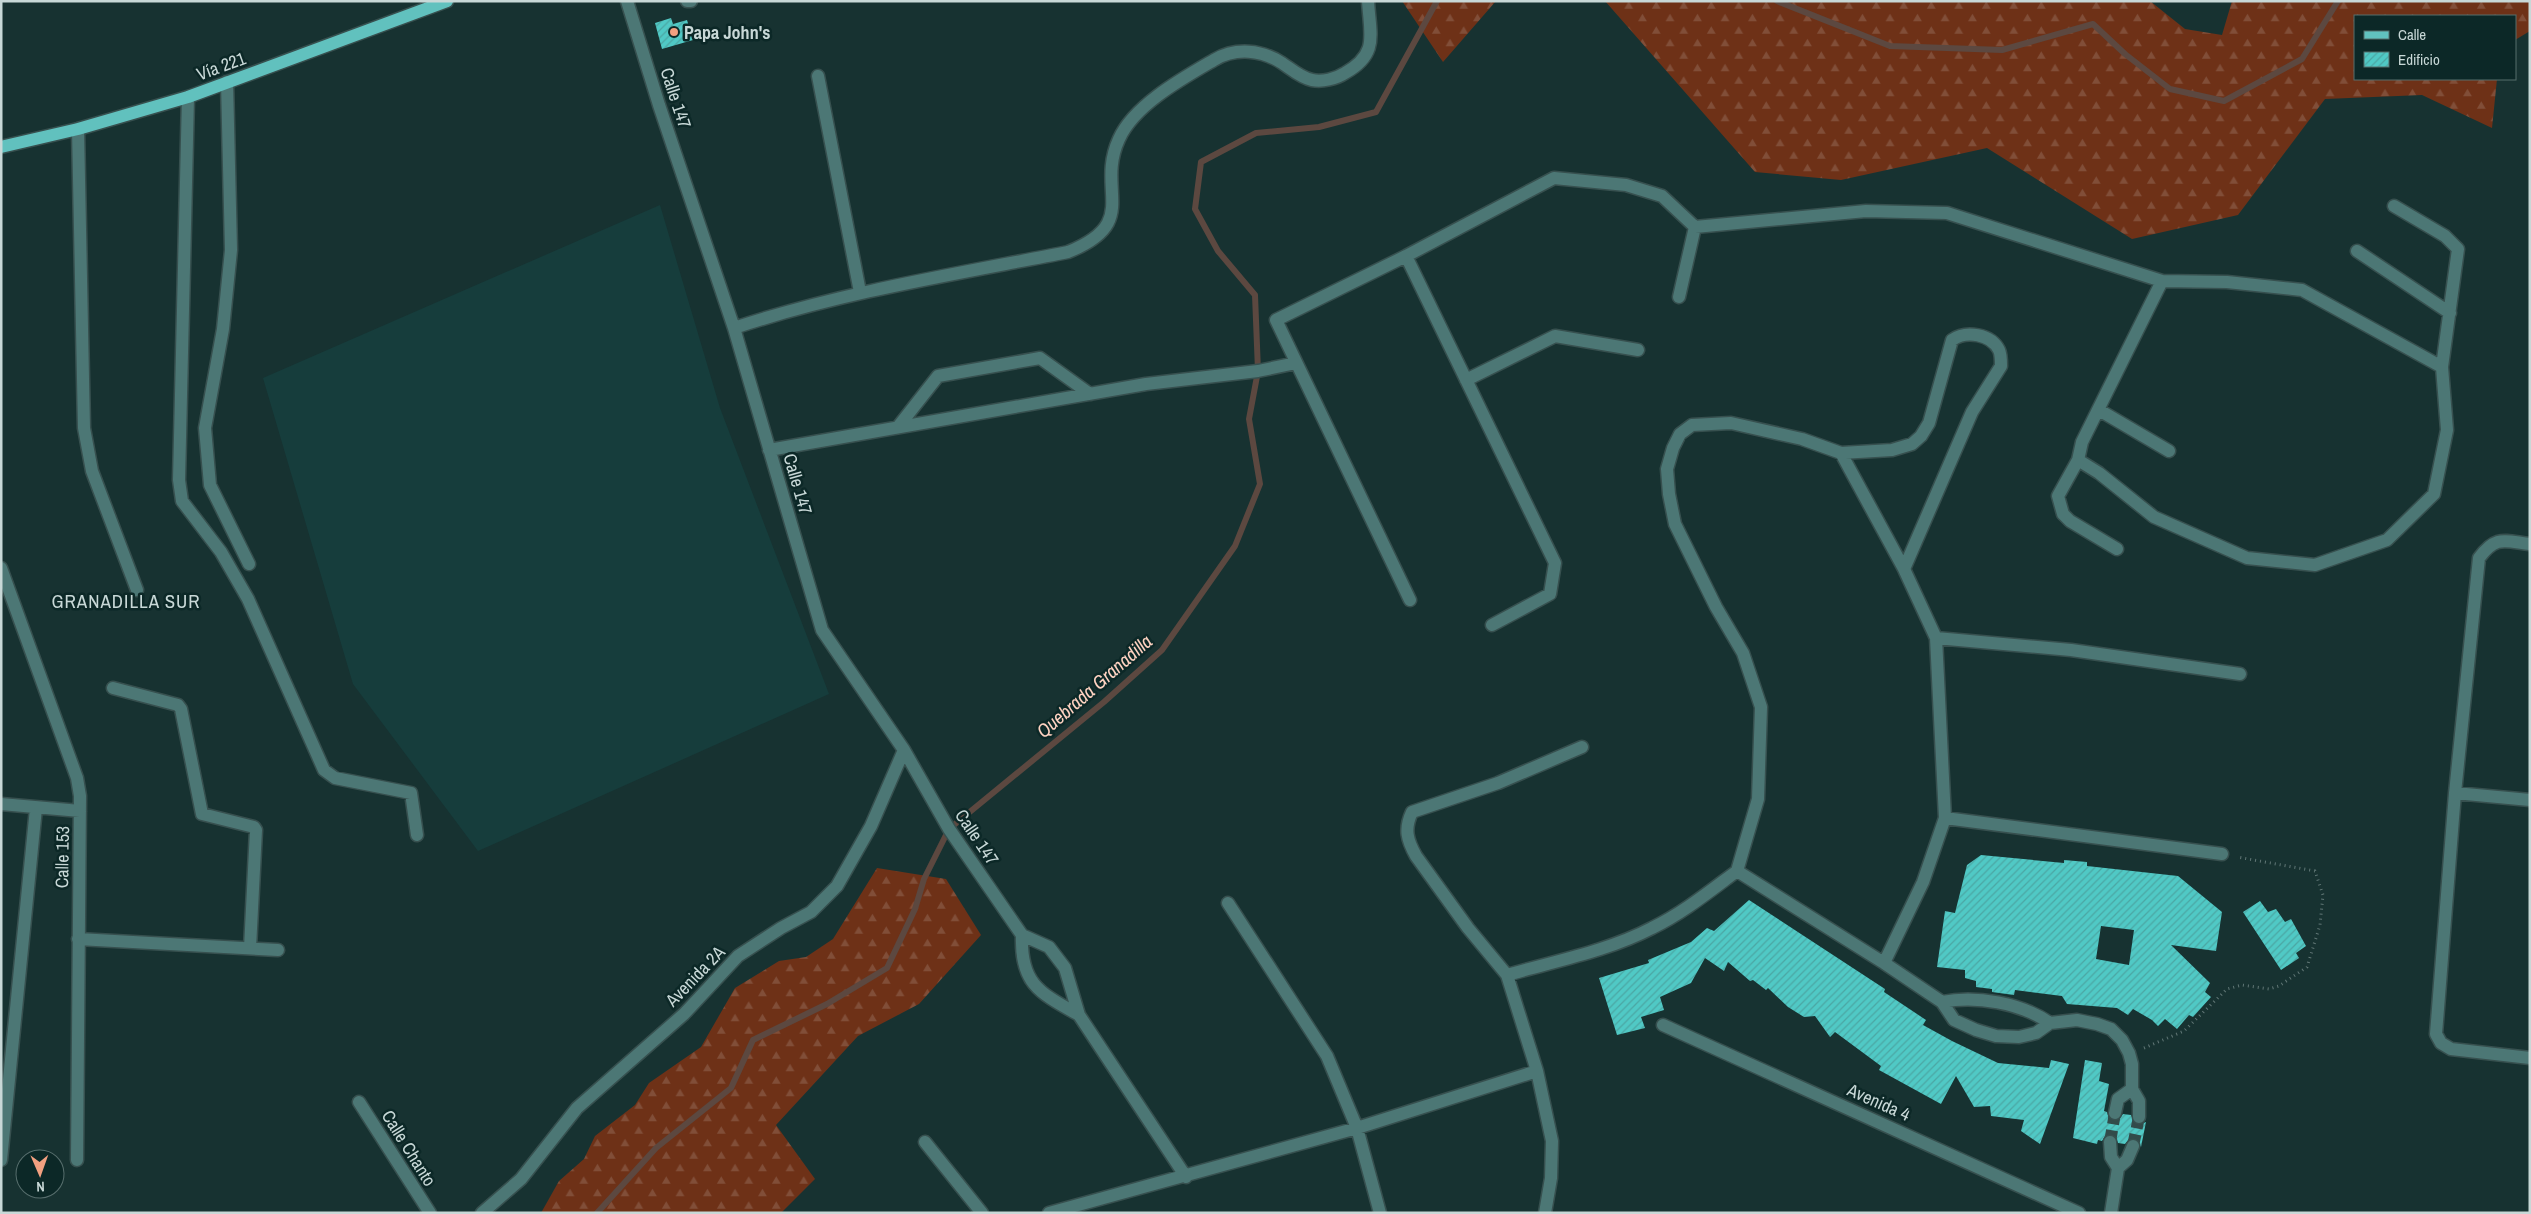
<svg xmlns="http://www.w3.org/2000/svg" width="2531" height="1214" viewBox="0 0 2531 1214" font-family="'Archivo Narrow',sans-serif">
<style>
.built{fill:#163d3c}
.forest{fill:url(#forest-firs)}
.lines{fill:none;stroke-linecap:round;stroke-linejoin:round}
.stream{stroke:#5c4840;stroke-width:6}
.building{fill:url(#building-hatch);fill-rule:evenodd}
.minor-tunnel{stroke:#324b4a;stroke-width:12;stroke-dasharray:12 6;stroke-linecap:butt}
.minor-casing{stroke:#37504f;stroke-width:15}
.major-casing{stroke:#37504f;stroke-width:15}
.path{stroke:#617776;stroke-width:3;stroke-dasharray:1 4;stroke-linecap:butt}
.minor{stroke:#4c7775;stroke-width:12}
.major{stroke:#61c1be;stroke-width:12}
.poi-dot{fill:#f2a080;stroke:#0c2827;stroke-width:2}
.labels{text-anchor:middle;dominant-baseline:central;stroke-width:5;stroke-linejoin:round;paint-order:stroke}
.poi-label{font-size:18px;font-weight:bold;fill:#c8d8d7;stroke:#0c2827;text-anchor:start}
.street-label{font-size:18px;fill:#c8d8d7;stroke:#0c2827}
.neighbourhood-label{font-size:19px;letter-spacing:1px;fill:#c8d8d7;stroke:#0c2827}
.water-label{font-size:19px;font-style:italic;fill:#ffd3c2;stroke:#0c2827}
</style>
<defs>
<pattern id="forest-firs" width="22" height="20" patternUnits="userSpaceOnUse" patternTransform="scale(1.25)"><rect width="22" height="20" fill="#6e3117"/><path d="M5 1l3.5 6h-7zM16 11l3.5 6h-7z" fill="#814e38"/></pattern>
<pattern id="building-hatch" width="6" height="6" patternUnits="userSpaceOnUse" patternTransform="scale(1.25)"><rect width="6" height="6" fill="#50c9c5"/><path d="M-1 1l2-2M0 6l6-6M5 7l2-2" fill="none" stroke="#4ba7a4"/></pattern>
</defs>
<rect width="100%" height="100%" fill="#173231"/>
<path class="built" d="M660,205L720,408L829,694L478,851L353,684L263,378Z"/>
<path class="forest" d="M1402,1H1496L1443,62Z
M1605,1H2150L2185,29L2222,35L2232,1H2530V31L2515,40V16H2355V79H2497L2492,128L2422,95L2325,99L2238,215L2132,239L1987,148L1841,180L1755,172Z
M877,868L946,879L981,935L919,1004L858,1036L776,1125L815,1179L781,1213H541L559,1181L584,1159L595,1136L635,1105L649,1083L701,1047L735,988L779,961L806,957L833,939Z"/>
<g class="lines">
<path class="stream" d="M1777,1L1890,46L2002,50L2093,24L2125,54L2170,89L2224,101L2302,59L2338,1
M597,1213L656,1148L731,1088L753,1040L827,1004L887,968L915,909L924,879L949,829L1104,702L1162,650L1235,546L1260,484L1249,419L1258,371L1255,295L1218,251L1195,209L1201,162L1256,133L1319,127L1376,112L1437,1"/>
</g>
<path class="building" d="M671,18L673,24L687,20L693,40L662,49L655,23Z
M1981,855L2064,863V860L2087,862V866L2178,876L2222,912L2216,951L2171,945L2210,983L2205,992L2211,997L2193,1017L2189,1015L2177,1029L2165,1019L2158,1026L2152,1020L2133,1009L2128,1015L2117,1008L2067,1004L2062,996L2015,990L2014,995L1992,992V989L1976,987V981L1965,978V970L1937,967L1945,911L1955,913L1967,865ZM2101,926L2134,930L2129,965L2096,959Z
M1749,900L1885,989L1884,992L1926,1020L1923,1025L1952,1041L1998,1063L2049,1068L2051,1060L2069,1064L2040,1144L2021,1131L2024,1120L1991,1116L1990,1106L1974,1107L1956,1076L1941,1104L1879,1070L1881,1066L1835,1032L1830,1037L1815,1016L1804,1017L1788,1007L1768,988L1766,990L1753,980L1750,981L1728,962L1724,971L1705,958L1691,983L1660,997L1664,1010L1641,1017L1645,1028L1617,1035L1599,978L1649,963L1648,960L1691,942L1707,928L1714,931Z
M2260,901L2268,912L2276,909L2285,922L2291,919L2306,946L2296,953L2299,958L2281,970L2243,912Z
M2085,1060L2102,1063L2099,1081L2109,1084L2104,1111L2107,1112L2109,1119L2118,1121L2123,1114L2131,1115L2135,1124L2139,1125L2146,1122L2141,1147L2136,1138L2129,1139L2125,1144L2118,1143L2116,1137L2110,1134L2105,1136L2102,1141L2098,1140L2097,1144L2073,1138Z"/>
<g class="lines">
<path class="minor-tunnel" d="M2110,1142L2115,1113
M2133,1146L2139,1117"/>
<g class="minor-casing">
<path id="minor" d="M627,1L659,105L734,328L822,630L904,750L949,829L1022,935
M687,1H691
M818,76L860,292
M227,82L231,250L223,329L205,428L210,485L249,564
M188,97L179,480L182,501L221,552L248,599L324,770L335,778L411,793L417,835
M78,129L84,428L92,471L137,590
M2394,206L2445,236L2458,249L2442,367
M2357,251L2450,313
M1406,256L1555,563L1550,594L1492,625
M1679,297L1695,227L1866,211L1947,213L2162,281L2227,282L2302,290L2442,367L2447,430L2434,494L2387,540L2315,565L2247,558L2154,517L2099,473L2078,460L2082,442L2162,281
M734,328C842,292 956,274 1068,252C1142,222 1095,191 1119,139C1134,105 1183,78 1214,60C1236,47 1262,50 1282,63C1291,69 1301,78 1312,80C1322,82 1336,79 1345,73C1379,54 1370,35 1368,1
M1466,380L1555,336L1638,350
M2099,410L2169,451
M898,427L938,376L1040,358L1090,394
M769,450L1146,384L1258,371L1296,363
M1841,453L1904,569L1936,638L1945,818L1923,882L1884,963
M2078,460L2058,496L2063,514L2070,521L2117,549
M2530,544C2504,541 2496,535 2479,558L2455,793L2436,1034L2441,1043L2451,1049L2530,1058
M1,568L77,778L80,796L77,1160
M1410,600L1276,320L1406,256L1554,178L1626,185L1662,196L1695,227
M1936,638L2071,650L2240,674
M113,688L178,705L181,709L202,814L254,827L256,830L250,948
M2455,793L2530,800
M1,804L80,811
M1945,818L2222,854
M1737,871L1758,799L1761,707L1743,653L1716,607L1675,524L1669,494L1667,469L1673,448L1680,434L1692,425L1731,423L1802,439L1841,453L1892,450L1912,444L1921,436L1929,423L1952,340C1966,330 1991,334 1999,350C2001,354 2001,361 2001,366L1972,412L1904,569
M1228,903L1327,1056L1357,1128L1380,1213
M1022,935L1049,947L1065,968L1079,1015L1186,1177
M1022,935C1020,984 1040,993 1079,1015
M78,939L278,950
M1507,975C1555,961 1608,951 1652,928C1683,913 1710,891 1737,871L1884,963L1942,1002L1954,1020L1976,1030L1996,1036L2019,1037L2036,1033L2050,1023L2077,1020L2097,1024L2111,1029L2122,1040L2129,1053L2132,1064V1089L2139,1101V1117
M1942,1002C1976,995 2021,1003 2050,1023
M1663,1025L2079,1213
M359,1102L430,1213
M2115,1113L2118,1099L2132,1089
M925,1142L982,1213
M2110,1142L2111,1157L2118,1168
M1,1160L36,808
M2118,1168L2127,1160L2133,1146
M482,1213L521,1179L577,1108L684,1014L738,956L781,928L811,912L837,886L871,826L904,750
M1049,1213L1357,1128L1537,1071
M1545,1213L1551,1178L1552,1141L1537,1071L1507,975L1468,928L1416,856C1407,840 1404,829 1412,812L1498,783L1582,747
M2111,1213L2118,1168"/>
</g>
<g class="major-casing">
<path id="major" d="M1,147L78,129L188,97L447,1"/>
</g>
<path class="path" d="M2144,1048L2184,1031L2227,989L2242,985L2269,989L2279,986L2307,967L2320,925L2323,895L2315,871L2237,857"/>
<use href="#minor" class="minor"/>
<use href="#major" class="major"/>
</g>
<circle class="poi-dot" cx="674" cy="32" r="5"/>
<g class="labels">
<g class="poi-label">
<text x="684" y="32">Papa John's</text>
</g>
<g class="street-label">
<text transform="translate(221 66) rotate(-20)">Vía 221</text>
<text transform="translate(676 98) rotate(72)">Calle 147</text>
<text transform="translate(798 484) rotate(74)">Calle 147</text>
<text transform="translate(977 837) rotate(56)">Calle 147</text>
<text transform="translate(62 857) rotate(-89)">Calle 153</text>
<text transform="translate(695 976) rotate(-46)">Avenida 2A</text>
<text transform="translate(1879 1102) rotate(24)">Avenida 4</text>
<text transform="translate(409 1148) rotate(58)">Calle Chanto</text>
</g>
<g class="neighbourhood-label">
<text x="126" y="601">GRANADILLA SUR</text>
</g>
<g class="water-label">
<text transform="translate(1094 686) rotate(-41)">Quebrada Granadilla</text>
</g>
</g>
<rect width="2531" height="1214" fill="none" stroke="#c8d8d7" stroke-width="5"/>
<rect x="2354" y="15" width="162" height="65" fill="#0c2827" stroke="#576e6d"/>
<rect x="2364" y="31" width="25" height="8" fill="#61c1be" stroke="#576e6d"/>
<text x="2398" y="40" font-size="15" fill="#c8d8d7">Calle</text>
<rect x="2364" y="52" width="25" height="15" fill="url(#building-hatch)" stroke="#576e6d"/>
<text x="2398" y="65" font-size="15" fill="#c8d8d7">Edificio</text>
<g transform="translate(40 1174) rotate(178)"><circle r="24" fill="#0c2827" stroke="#576e6d"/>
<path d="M0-4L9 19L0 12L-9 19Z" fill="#f2a080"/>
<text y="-8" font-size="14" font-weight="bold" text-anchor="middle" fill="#c8d8d7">N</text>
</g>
</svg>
